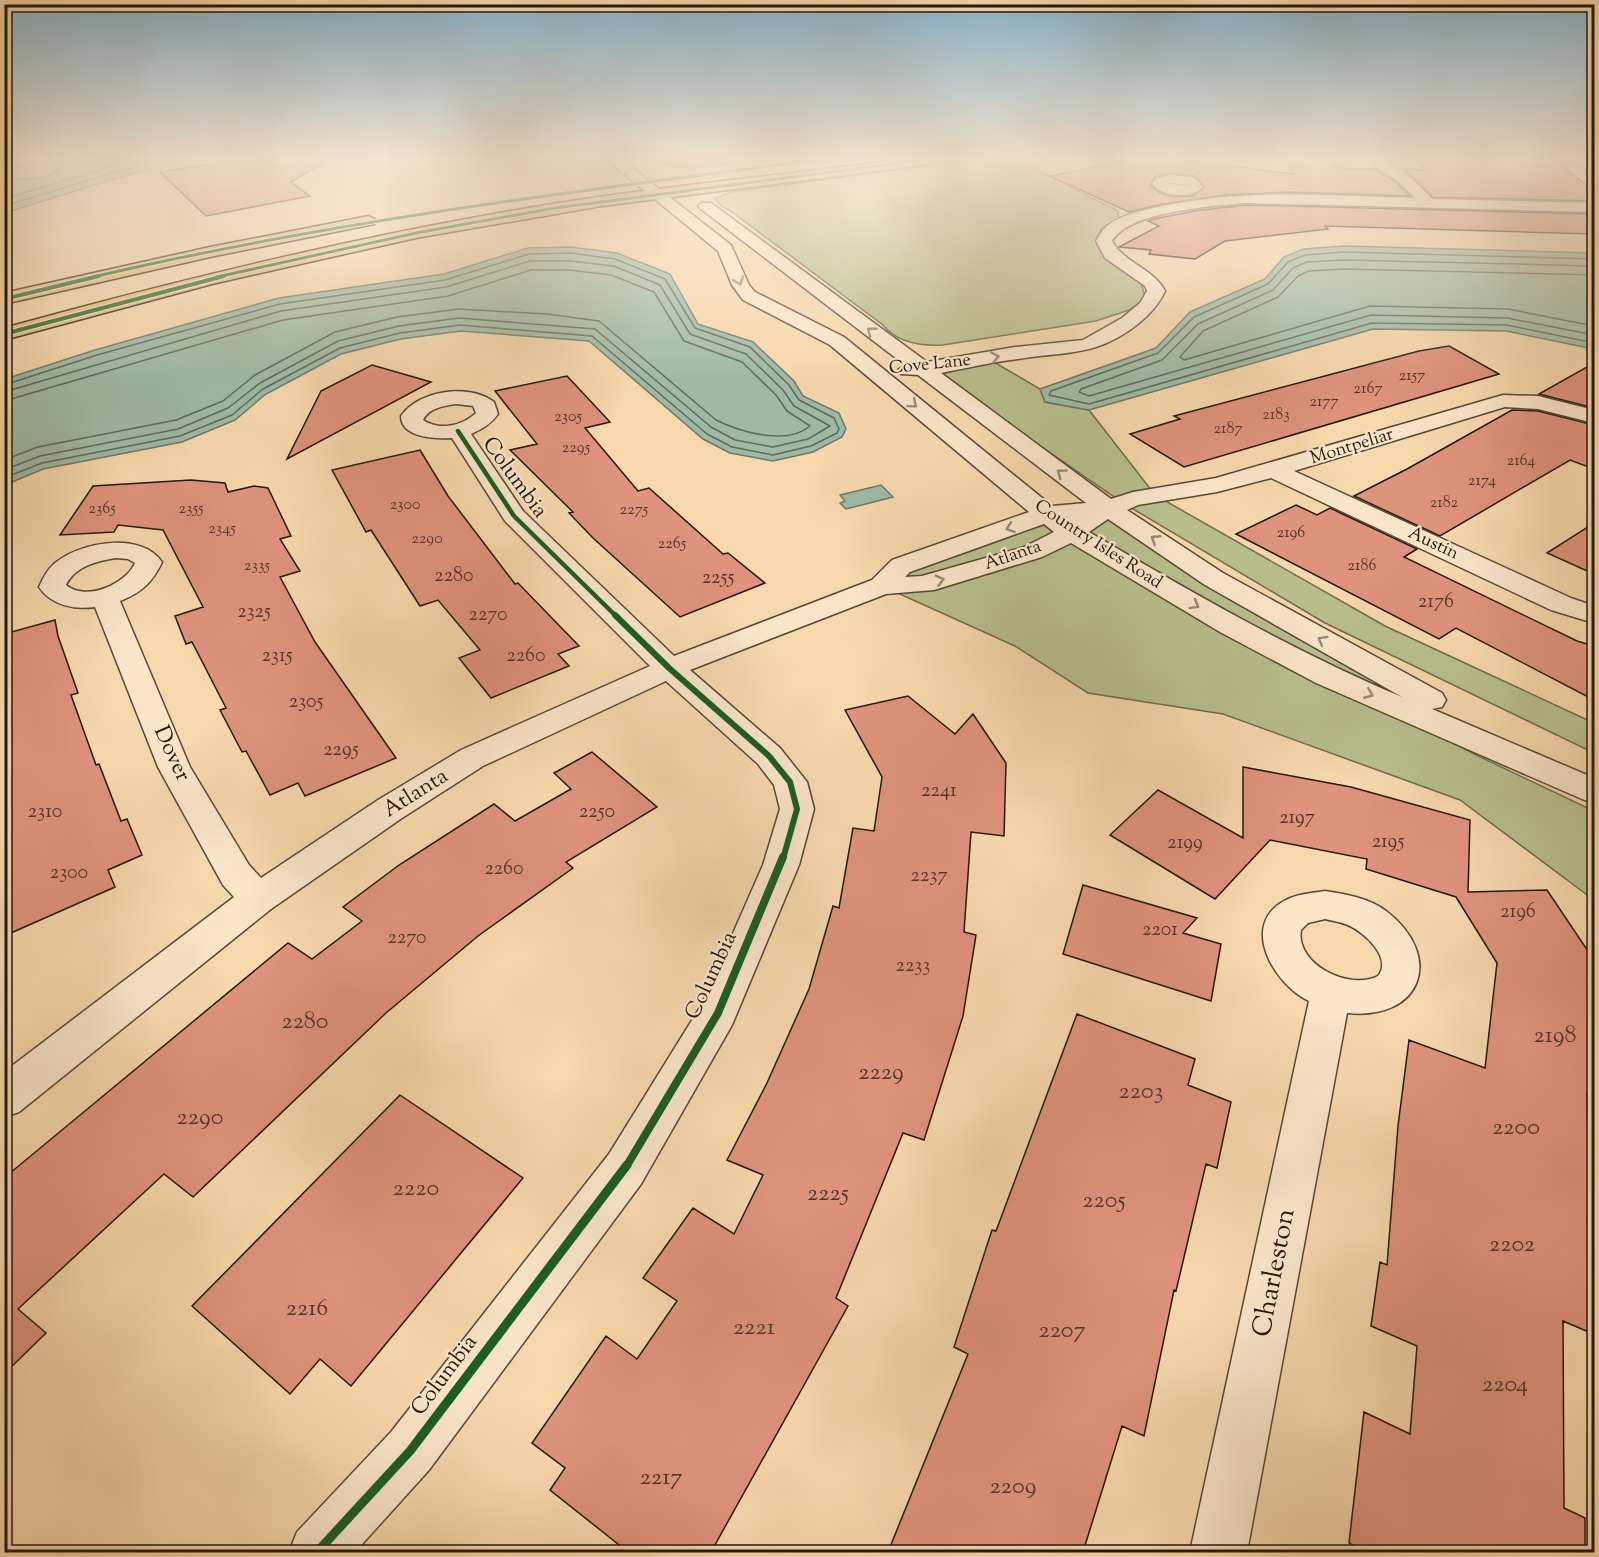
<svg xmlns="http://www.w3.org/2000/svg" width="1599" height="1557" viewBox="0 0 1599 1557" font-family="'Sorts Mill Goudy',serif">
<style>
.green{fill:#b8bf8d;stroke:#6c6c4e;stroke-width:1.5}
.water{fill:#9ebaa6;stroke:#6c7969;stroke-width:1.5}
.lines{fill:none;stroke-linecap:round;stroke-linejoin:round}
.shore{stroke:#60695a;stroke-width:1.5}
.building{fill:#df927c;stroke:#21180e;stroke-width:1.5;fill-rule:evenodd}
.minor-casing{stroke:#564836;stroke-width:3}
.major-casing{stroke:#21180e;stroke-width:3}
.minor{fill:#fae5c9;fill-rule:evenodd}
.major{fill:#ecbc76;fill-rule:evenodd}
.cycleway-far5-casing{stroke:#fae5c9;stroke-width:4.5}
.cycleway-far4-casing{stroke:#fae5c9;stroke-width:6}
.cycleway-far3-casing{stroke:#fae5c9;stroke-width:8}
.cycleway-far2-casing{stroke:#fae5c9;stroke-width:10}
.cycleway-far1-casing{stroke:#fae5c9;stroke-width:11}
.cycleway-casing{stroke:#fae5c9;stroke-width:13}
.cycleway-far5{stroke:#1b5e20;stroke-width:3}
.cycleway-far4{stroke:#1b5e20;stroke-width:4}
.cycleway-far3{stroke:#1b5e20;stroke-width:4.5}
.cycleway-far2{stroke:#1b5e20;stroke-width:6}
.cycleway-far1{stroke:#1b5e20;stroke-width:8}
.cycleway{stroke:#1b5e20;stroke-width:9}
.oneway{stroke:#988975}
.labels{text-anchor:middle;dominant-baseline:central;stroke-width:4.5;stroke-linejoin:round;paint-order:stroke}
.far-number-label{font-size:16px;fill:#50362a}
.far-street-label{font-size:18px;fill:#21180e;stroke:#fae5c9}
.number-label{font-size:20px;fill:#50362a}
.street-label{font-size:22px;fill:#21180e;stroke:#fae5c9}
.near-number-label{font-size:24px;fill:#50362a}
.near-street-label{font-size:27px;fill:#21180e;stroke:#fae5c9}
</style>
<rect width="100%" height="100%" fill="#f7d7ac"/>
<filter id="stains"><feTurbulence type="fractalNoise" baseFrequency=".00333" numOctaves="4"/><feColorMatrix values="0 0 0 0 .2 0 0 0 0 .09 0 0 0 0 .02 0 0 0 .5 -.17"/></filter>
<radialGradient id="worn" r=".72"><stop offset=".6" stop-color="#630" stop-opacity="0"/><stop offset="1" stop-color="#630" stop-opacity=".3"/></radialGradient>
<path class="green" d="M646,159H772C731,163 686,173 646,159Z
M978,159H1015L1118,211L1119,223L1102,228L1097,237L1101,248L1142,285L1145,299L1129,310L1096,321L943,345C921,346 897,343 883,325L732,212L721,206L715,198L732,192Z
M987,358L1040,389L1045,402L1089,410L1155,495L1385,626L1594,723V753L1325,623L1123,503L949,383L943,375L945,369Z
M1108,508L1347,655L1404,700L1331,678L1476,755L1594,811V900L1460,800L1223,714L1088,693L1015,646L882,586L901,566L1048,514Z"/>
<path class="water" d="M61,159H194L120,177L5,213V165L38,164Z
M1344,246L1594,253V349L1506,331L1373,329L1089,410L1045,402L1040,389L1156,348L1190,312L1265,279L1284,257L1304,249Z
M571,247L617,253L670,274L698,324L753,342L794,381L803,396L839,413L846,429L842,437L813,452L773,461L730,453L703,439L589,341L461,331L401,339L341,354L266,394L235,420L182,442L43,469L5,485V379L95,350L279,298L444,274L528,248Z
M881,485L893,497L846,509L840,503L845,501L840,495Z"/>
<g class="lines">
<path class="shore" d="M4,178C24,179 56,184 62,159
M4,199L136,159
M4,206L118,171L168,159
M1594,259L1344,252L1305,255L1288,262L1268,284L1194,317L1158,353L1051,391L1049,395L1089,404L1372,323L1507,325L1594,343
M1594,266L1344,260L1307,262L1293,268L1273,290L1198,324L1162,360L1081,389L1079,392L1089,396L1371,315L1507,318L1594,335
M1594,275L1344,269L1309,271L1298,276L1278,297L1203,331L1180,357L1184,360L1370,306L1508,309L1594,326
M4,385L97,355L280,304L445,280L529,254L571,253L615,259L665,279L695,328L750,347L789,385L799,400L834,418L839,429L837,433L811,446L773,455L732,447L707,434L592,336L460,325L400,333L340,348L263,389L232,415L180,436L42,463L4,478
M4,392L281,311L446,287L530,261H570L614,266L660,285L690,334L746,354L783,390L794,406L830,426L808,439L773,447L735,440L711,427L595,329L459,318L399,326L338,341L260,383L228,408L178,429L40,456L4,470
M4,401L283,320L448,296L531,270H569L611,275L654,292L684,341L742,362L776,395L787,411L810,426C787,446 740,432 716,420L599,321L547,314L459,309L397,317L335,332L255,375L223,401L176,420L38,447L4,460"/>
</g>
<path class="building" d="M248,159H329L291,182L310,196L206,216L160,172Z
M1138,159H1175L1294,174L1285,159H1331L1337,168L1374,169L1395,181L1409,196L1289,192L1225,195L1163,204L1129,212L1050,176ZM1171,173L1195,176L1205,187L1192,196L1177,197L1162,194L1150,186L1155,177Z
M1415,159H1553L1594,191V201L1433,197L1404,169L1425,170Z
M1246,205L1594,214V234L1325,226L1328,229L1225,241L1195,259L1149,254L1151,250L1119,247L1159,226L1148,221L1154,219L1194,211Z
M1449,346L1499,374L1184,467L1130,434L1180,419L1174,416L1419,351Z
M1594,363V408L1539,394Z
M372,365L431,382L287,459L321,391Z
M567,376L610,422L585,428L638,491L649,488L723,554L728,553L765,583L680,617L593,538L569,513L573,512L510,450L537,444L495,391Z
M1512,410L1538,411L1594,425V469L1570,460L1440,536L1354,496L1407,469Z
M420,450L448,496L515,584L518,583L579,646L558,654L569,666L491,698L459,658L480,650L438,600L420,606L371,530L366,532L332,470Z
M191,480L225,483L228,492L254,486L268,488L291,536L280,539L300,571L280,577L315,642L396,758L305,796L298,783L270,795L246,751L242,752L220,710L226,708L192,642L186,644L175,616L203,607L163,530L118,525L114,532L60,535L93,486Z
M1296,505L1317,515L1330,508L1417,549L1404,557L1577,641L1594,646V700L1456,628L1439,639L1236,534Z
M1594,523V574L1547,553Z
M55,620L58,636L78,693L71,695L96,765L99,764L121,821L127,819L142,855L108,870L115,887L4,936V634Z
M908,696L955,734L973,714L1006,763L1004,836L971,832L964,932L976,935L963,1016L924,1140L903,1133L836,1298L848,1306L711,1552H628L550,1490L565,1468L532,1443L606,1336L637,1359L677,1301L643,1278L693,1208L734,1234L763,1175L727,1160L767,1083L809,989L833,906L839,908L853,828L874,831L882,777L845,710Z
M592,752L657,807L566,862L573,868L478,936L386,1013L193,1197L164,1174L18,1309L46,1333L4,1374V1178L288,943L312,959L362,921L343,907L399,865L494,804L515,821L571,789L554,773Z
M1243,767L1351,787L1470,820L1468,892L1547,890L1594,960V1097L1587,1094L1591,1333L1563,1321L1564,1508L1585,1518V1552H1366L1349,1543L1364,1412L1410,1434L1417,1346L1371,1326L1380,1262L1387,1265L1398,1126L1409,1040L1485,1068L1497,963L1456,897L1366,869L1367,859L1270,840L1215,899L1110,835L1158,790L1243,838Z
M1083,885L1197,918L1183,933L1221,944L1211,1001L1063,954Z
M1077,1014L1195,1059L1188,1085L1231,1102L1217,1168L1206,1164L1176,1291L1174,1290L1144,1436L1122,1426L1083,1552H888L968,1354L954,1347L992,1230L996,1231Z
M400,1095L523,1178L351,1386L320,1359L290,1394L192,1306Z"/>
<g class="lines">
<g class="minor-casing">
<path id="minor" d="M606,159H621L731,245L749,285L755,292L844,337L1052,506L1086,503L918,375L901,374L898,370L905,365L701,209L698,206L701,203H711L927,362L1015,347L1083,340L1122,318L1140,303L1147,291L1145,286L1105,258L1096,241C1099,236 1102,230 1107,226C1122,214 1144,210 1163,206C1246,188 1331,196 1415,198L1396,179L1376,167L1374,164L1376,161L1381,160L1406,173L1432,199L1594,203V212L1246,203C1213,206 1130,211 1112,241C1124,263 1153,268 1165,291C1159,304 1150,314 1139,323C1097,357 1067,351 1018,359C992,362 967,368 941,373L1111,499L1133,492L1216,478L1503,395L1538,396L1594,410V423L1538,409L1505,407L1294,471L1571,598L1594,606V623L1551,610L1271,478L1217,492L1138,505L1127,510L1223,573L1442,693L1446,700L1442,707L1432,709L1594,778V803L1582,799L1316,683L1220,632L1071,543L1042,557L934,590L886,594L690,670L780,748L807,782L814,809L799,865L732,1025L641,1184L429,1470L355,1552H289L297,1532L391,1432L609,1154L702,1004L763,865L780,809L774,785L758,764L666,681L483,766L402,818L271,909L19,1112L4,1117V1072L234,897L223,885L158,767L95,607C74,610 51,605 39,587C43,578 47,570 54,564C79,542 141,531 162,562C153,582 141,593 120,601L190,767L249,865L261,878L378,800L461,750L650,666L505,521L452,438C436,439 401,438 401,416C419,390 469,383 494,402L498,414C491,424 482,429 471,434L523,511L674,656L872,580L892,560L1029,512L830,345L743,300L732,285L718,251ZM456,404L473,406L476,413C462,426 439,431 423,420C429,408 443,406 456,404ZM1108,519L1205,585L1402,697C1291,650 1193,593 1089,532ZM1044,524L1054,532L1024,547L922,576L905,577L910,572ZM116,558L128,559L135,563C126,584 86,602 66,585C75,566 98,561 116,558Z
M1571,159H1586L1594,165V176L1589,175Z
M1171,175L1195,178L1203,187C1191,199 1163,197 1152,184L1157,178ZM1171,183L1186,185L1169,184Z
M1325,891C1345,894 1369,898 1386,911C1445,956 1422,1021 1347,1013L1247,1552H1190L1309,1001C1275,985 1239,926 1284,901C1296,894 1312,893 1325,891ZM1325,919C1333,921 1341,922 1348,925C1364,932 1393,958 1378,976C1349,991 1295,964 1301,930L1308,923Z"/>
</g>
<g class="major-casing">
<path id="major" d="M904,159H939L932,163L885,170L602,206L416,238L212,284L4,340V328C185,278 367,234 552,204C669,185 787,175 904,159Z
M369,216L377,221L374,224L210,257L4,304V293L210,247Z"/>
</g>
<use href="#minor" class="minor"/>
<use href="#major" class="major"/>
<g class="cycleway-far5-casing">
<path id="cycleway-far5" d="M93,277C336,220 578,191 825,159
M217,277L416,233L555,208L932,159"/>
</g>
<g class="cycleway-far4-casing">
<path id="cycleway-far4" d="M4,299L99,276
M4,334L224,276"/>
</g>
<g class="cycleway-far3-casing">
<path id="cycleway-far3" d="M458,431L514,516L617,617"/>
</g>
<g class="cycleway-far2-casing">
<path id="cycleway-far2" d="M615,615L669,668L769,756L790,782L797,809L783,859"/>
</g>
<g class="cycleway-far1-casing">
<path id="cycleway-far1" d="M626,1167L718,1013L783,857"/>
</g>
<g class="cycleway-casing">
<path id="cycleway" d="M317,1552L410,1451L627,1165"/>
</g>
<use href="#cycleway-far5" class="cycleway-far5"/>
<use href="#cycleway-far4" class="cycleway-far4"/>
<use href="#cycleway-far3" class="cycleway-far3"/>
<use href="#cycleway-far2" class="cycleway-far2"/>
<use href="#cycleway-far1" class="cycleway-far1"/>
<use href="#cycleway" class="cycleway"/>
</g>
<defs><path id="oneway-chevron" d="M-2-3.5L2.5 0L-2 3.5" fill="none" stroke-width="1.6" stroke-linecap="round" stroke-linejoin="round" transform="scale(1.5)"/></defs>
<g class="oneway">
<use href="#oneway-chevron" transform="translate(739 281) rotate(70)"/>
<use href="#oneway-chevron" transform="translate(871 331) rotate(-142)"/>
<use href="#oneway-chevron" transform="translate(995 357) rotate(-10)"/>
<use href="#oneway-chevron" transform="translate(913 404) rotate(40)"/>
<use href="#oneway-chevron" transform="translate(1061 473) rotate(-143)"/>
<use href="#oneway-chevron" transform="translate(1010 528) rotate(161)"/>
<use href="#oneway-chevron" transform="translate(1155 539) rotate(-147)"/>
<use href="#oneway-chevron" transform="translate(940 580) rotate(-15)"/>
<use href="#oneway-chevron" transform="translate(1195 605) rotate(30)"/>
<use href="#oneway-chevron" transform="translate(1322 640) rotate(-150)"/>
<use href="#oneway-chevron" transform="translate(1369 694) rotate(23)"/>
</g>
<linearGradient id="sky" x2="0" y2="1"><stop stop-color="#8ab6ce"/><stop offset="0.42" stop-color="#fbedda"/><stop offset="1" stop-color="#fbedda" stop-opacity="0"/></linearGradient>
<rect width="1599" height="377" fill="url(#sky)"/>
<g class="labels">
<g class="far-number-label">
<text x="1412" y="376">2157</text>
<text x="1368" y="389">2167</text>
<text x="1324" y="402">2177</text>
<text x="1276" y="415">2183</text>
<text x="568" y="417">2305</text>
<text x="1228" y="429">2187</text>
<text x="576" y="448">2295</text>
<text x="1521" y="461">2164</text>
<text x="1482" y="481">2174</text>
<text x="1444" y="503">2182</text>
<text x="405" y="505">2300</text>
<text x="102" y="509">2365</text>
<text x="191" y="509">2355</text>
<text x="634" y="510">2275</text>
<text x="222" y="529">2345</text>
<text x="1291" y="533">2196</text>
<text x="427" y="539">2290</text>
<text x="672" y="544">2265</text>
<text x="257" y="566">2335</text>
<text x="1362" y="566">2186</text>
</g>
<g class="far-street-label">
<text transform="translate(930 365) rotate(-6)">Cove Lane</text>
<text transform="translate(1352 447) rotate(-17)">Montpeliar</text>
<text transform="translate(1433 544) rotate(25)">Austin</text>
<text transform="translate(1098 545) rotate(33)">Country Isles Road</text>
<text transform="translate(1013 556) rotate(-19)">Atlanta</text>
</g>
<g class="number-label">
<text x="454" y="576">2280</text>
<text x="718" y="578">2255</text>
<text x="1436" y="602">2176</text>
<text x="254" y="612">2325</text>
<text x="488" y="615">2270</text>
<text x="277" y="656">2315</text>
<text x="526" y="656">2260</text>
<text x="306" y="702">2305</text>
<text x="341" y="750">2295</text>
<text x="939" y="791">2241</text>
<text x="45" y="812">2310</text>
<text x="597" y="812">2250</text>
<text x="1297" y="818">2197</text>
<text x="1388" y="842">2195</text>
<text x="1185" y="843">2199</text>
<text x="504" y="869">2260</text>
<text x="69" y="873">2300</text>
<text x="929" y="876">2237</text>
<text x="1518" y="912">2196</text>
<text x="1160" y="930">2201</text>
<text x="407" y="938">2270</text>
<text x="913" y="966">2233</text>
</g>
<g class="street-label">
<text transform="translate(514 478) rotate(54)">Columbia</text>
<text transform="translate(171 754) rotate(65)">Dover</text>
<text transform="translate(416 794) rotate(-32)">Atlanta</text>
<text transform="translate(712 976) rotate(-65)">Columbia</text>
<text transform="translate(445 1376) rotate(-53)">Columbia</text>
</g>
<g class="near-number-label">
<text x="305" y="1022">2280</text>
<text x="1555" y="1036">2198</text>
<text x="881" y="1073">2229</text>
<text x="1141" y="1092">2203</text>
<text x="200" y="1118">2290</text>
<text x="1516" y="1128">2200</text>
<text x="416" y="1189">2220</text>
<text x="828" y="1194">2225</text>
<text x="1104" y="1201">2205</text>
<text x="1512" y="1245">2202</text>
<text x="307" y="1309">2216</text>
<text x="754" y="1328">2221</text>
<text x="1062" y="1331">2207</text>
<text x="1505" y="1385">2204</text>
<text x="661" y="1478">2217</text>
<text x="1013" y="1487">2209</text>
</g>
<g class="near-street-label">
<text transform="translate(1275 1273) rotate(-79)">Charleston</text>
</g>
</g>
<rect width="1599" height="1557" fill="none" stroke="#f7d7ac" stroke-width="24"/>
<rect x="6" y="6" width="1587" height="1545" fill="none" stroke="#21180e" stroke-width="3"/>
<rect x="12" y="12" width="1575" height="1533" fill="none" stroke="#21180e" stroke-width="1.5"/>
<rect width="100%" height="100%" filter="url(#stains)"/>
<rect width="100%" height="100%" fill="url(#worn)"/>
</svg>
